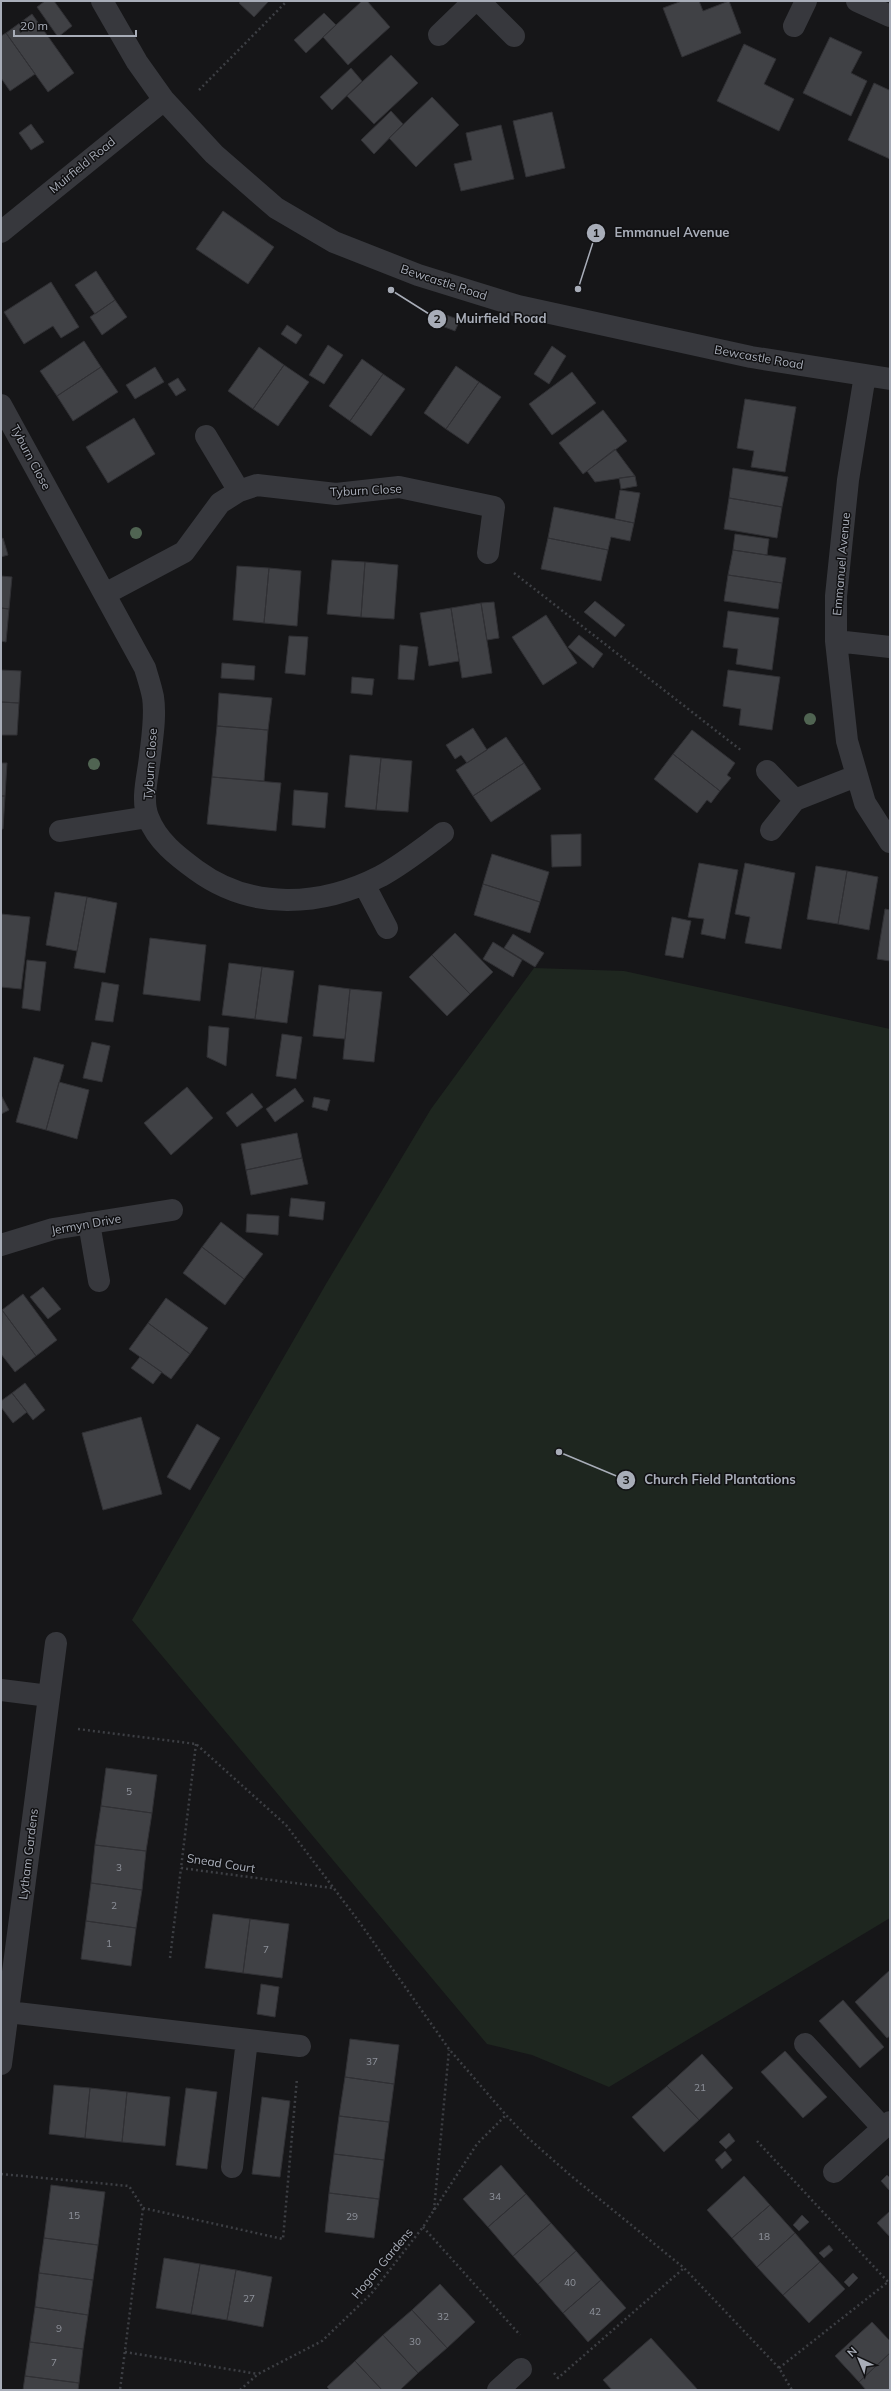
<svg xmlns="http://www.w3.org/2000/svg" width="891" height="2391" viewBox="0 0 891 2391" font-family="Mulish,sans-serif">
<style>
.green{fill:#1e261f}
.building{fill:#404145;stroke:#303034}
.lines{fill:none;stroke-linecap:round;stroke-linejoin:round}
.path{stroke:#3d3f44;stroke-width:2.5;stroke-dasharray:2 3;stroke-linecap:butt}
.minor{stroke:#37383d;stroke-width:22}
.tree{fill:#506452}
.labels{text-anchor:middle;dominant-baseline:central;stroke-width:3;stroke-linejoin:round;paint-order:stroke}
.number-label{font-size:10px;fill:#8e929b}
.street-label{font-size:12px;fill:#a8adb8;stroke:#111113}
.leader{fill:none;stroke:#a8adb8;stroke-width:1.5}
.callout-dot{fill:#a8adb8;stroke:#111113;stroke-width:1.5}
.mark-label{font-size:12px;text-anchor:middle;font-weight:bold;fill:#111}
.callout-label{font-size:13px;text-anchor:middle;font-weight:bold;fill:#a8adb8;stroke:#111113;stroke-width:3;stroke-linejoin:round;paint-order:stroke}
</style>
<rect width="100%" height="100%" fill="#161618"/>
<path class="green" d="M534,968L624,971L890,1029V1918L609,2087L532,2055L487,2044L132,1620L326,1284L431,1109Z"/>
<path class="building" d="M45,1H54L72,26L58,37L37,7Z
M241,1H269L254,17L239,3Z
M362,1H367L390,27L348,65L323,37Z
M682,1H699L703,11L729,1L741,33L682,57L663,8Z
M324,13L336,25L306,53L294,40Z
M32,14L74,73L48,92L6,33Z
M6,33L35,74L10,91L1,78V36Z
M830,37L862,52L851,73L867,81L851,116L803,93Z
M744,44L776,59L764,84L794,99L779,131L717,101Z
M391,55L418,83L374,124L347,96Z
M351,68L362,81L332,110L320,97Z
M874,83L889,90L890,87V159L848,140Z
M432,97L459,125L416,167L389,138Z
M391,111L403,124L374,154L361,140Z
M552,112L565,168L526,177L513,121Z
M31,124L44,142L31,150L19,133Z
M501,125L514,179L461,191L454,164L472,160L466,133Z
M223,211L274,247L248,284L196,249Z
M96,271L115,300L95,314L75,285Z
M51,282L79,327L61,338L53,326L24,344L4,312Z
M115,300L127,317L102,335L90,317Z
M446,315L460,320L455,331L442,326Z
M287,325L302,335L296,344L281,334Z
M84,341L101,367L57,396L40,371Z
M328,345L343,355L324,384L309,375Z
M552,346L566,356L549,384L534,374Z
M259,347L284,365L253,409L228,391Z
M362,359L383,374L350,421L329,406Z
M284,365L309,382L278,426L253,409Z
M456,366L479,382L446,429L424,413Z
M101,367L118,392L73,421L57,396Z
M155,367L164,382L135,399L126,385Z
M572,372L596,403L552,435L529,404Z
M383,374L405,389L371,436L350,421Z
M178,378L186,390L176,396L168,384Z
M479,382L501,397L468,444L446,429Z
M745,399L796,407L785,472L751,467L754,451L737,448Z
M603,410L627,441L583,474L559,443Z
M134,418L155,454L108,483L86,447Z
M615,449L635,476L595,482L587,471Z
M733,468L788,477L782,507L729,498Z
M635,476L637,486L621,489L619,478Z
M620,490L640,493L634,523L615,519Z
M729,498L782,507L777,538L724,529Z
M554,507L634,523L630,541L611,537L608,550L548,538Z
M735,534L769,539L767,555L733,550Z
M3,538L8,555L1,557V539Z
M548,538L608,550L601,581L541,569Z
M733,550L786,558L782,583L728,575Z
M332,560L365,562L361,617L327,614Z
M365,562L398,565L394,619L361,617Z
M237,566L269,568L264,623L233,620Z
M269,568L301,571L297,626L264,623Z
M728,575L782,583L778,609L724,601Z
M1,576L12,577L9,609L1,608Z
M595,601L625,625L615,637L584,612Z
M494,602L499,638L487,640L481,603Z
M481,603L492,673L462,678L451,608Z
M1,608L9,609L6,642L1,641Z
M451,608L459,661L429,666L420,613Z
M728,611L779,618L772,670L736,664L738,649L723,647Z
M546,615L577,663L543,685L512,637Z
M579,635L603,654L593,668L568,647Z
M289,636L308,637L305,675L285,673Z
M400,645L418,647L414,680L398,679Z
M222,663L255,666L254,680L221,678Z
M1,670L21,671L19,703L1,702Z
M728,670L780,677L772,730L739,725L741,709L723,706Z
M352,677L374,679L372,695L351,693Z
M219,693L272,698L268,730L217,726Z
M1,702L19,703L17,735H1Z
M217,726L268,730L264,781L212,777Z
M473,728L487,750L467,763L461,755L455,759L446,745Z
M692,730L735,763L727,775L731,778L720,791L673,754Z
M506,737L524,763L473,796L456,770Z
M673,754L720,791L711,803L707,800L697,813L654,779Z
M350,755L381,758L376,810L345,807Z
M381,758L412,761L408,812L376,810Z
M1,763H7L5,796H1Z
M524,763L541,789L491,822L473,796Z
M212,777L281,783L276,831L207,824Z
M294,790L328,793L325,828L292,825Z
M1,796H5L3,829H1Z
M581,834V866L552,867L551,835Z
M492,854L549,872L540,902L483,884Z
M699,863L738,870L725,939L701,934L704,919L688,917Z
M745,863L795,873L781,949L745,943L750,917L735,914Z
M816,866L847,871L838,924L807,919Z
M847,871L878,877L869,930L838,924Z
M483,884L540,902L530,933L474,915Z
M55,892L87,897L77,951L46,945Z
M87,897L117,903L105,973L74,968Z
M885,909L890,910V961L877,959Z
M1,914L30,917L21,989L1,987Z
M672,917L691,921L683,958L665,955Z
M455,933L493,972L470,994L432,955Z
M513,934L544,953L535,967L504,948Z
M150,938L206,945L200,1001L143,994Z
M493,942L522,960L513,977L483,959Z
M432,955L470,994L447,1016L409,977Z
M27,960L46,962L40,1011L22,1008Z
M229,963L262,967L255,1019L222,1015Z
M262,967L294,971L287,1023L255,1019Z
M102,982L119,985L113,1022L95,1020Z
M319,985L350,989L345,1039L313,1036Z
M350,989L382,992L374,1062L343,1059Z
M209,1026L229,1028L226,1066L207,1057Z
M282,1034L302,1037L296,1079L276,1076Z
M92,1042L110,1046L102,1082L83,1078Z
M34,1057L64,1065L46,1130L16,1122Z
M59,1082L89,1090L77,1139L46,1130Z
M187,1087L213,1118L171,1155L144,1123Z
M295,1088L304,1101L275,1122L266,1109Z
M252,1093L263,1107L237,1127L226,1113Z
M1,1095L9,1110L1,1114Z
M314,1097L330,1100L327,1111L312,1107Z
M297,1133L302,1158L246,1170L241,1144Z
M302,1158L308,1184L251,1195L246,1170Z
M291,1198L325,1202L323,1220L289,1216Z
M247,1214L279,1216L278,1235L246,1232Z
M221,1222L263,1254L244,1279L202,1247Z
M202,1247L244,1279L225,1305L183,1273Z
M43,1287L61,1309L48,1319L30,1297Z
M23,1294L57,1340L36,1356L2,1310Z
M166,1298L208,1328L190,1354L148,1323Z
M2,1310L36,1356L15,1372L1,1354Z
M148,1323L190,1354L171,1379L129,1349Z
M140,1357L162,1372L153,1384L131,1368Z
M25,1383L45,1410L33,1420L12,1393Z
M12,1393L27,1412L13,1423L1,1407V1401Z
M141,1417L162,1494L103,1510L82,1433Z
M197,1424L220,1438L190,1490L167,1477Z
M106,1768L157,1775L152,1813L101,1806Z
M101,1806L152,1813L146,1851L95,1845Z
M95,1845L146,1851L142,1890L91,1883Z
M91,1883L142,1890L136,1928L86,1921Z
M213,1914L250,1919L243,1973L205,1968Z
M250,1919L289,1924L282,1978L243,1973Z
M86,1921L136,1928L131,1966L81,1959Z
M890,1970V2036L887,2038L855,2002Z
M261,1984L279,1987L275,2017L257,2014Z
M843,2000L884,2047L860,2068L819,2021Z
M350,2039L399,2045L394,2084L345,2077Z
M785,2051L827,2097L803,2118L761,2072Z
M702,2054L733,2088L699,2120L667,2086Z
M345,2077L394,2084L389,2122L339,2116Z
M54,2085L90,2088L85,2138L49,2134Z
M667,2086L699,2120L664,2152L632,2117Z
M90,2088L127,2092L122,2142L85,2138Z
M186,2088L217,2092L207,2169L176,2165Z
M127,2092L170,2097L165,2146L122,2142Z
M262,2097L290,2101L280,2177L252,2174Z
M339,2116L389,2122L384,2160L334,2154Z
M729,2133L735,2141L726,2149L719,2142Z
M725,2151L732,2160L722,2169L715,2160Z
M334,2154L384,2160L379,2199L329,2193Z
M501,2165L526,2194L488,2227L463,2199Z
M887,2175L890,2178V2191L881,2181Z
M744,2176L770,2205L732,2238L707,2210Z
M51,2185L105,2192L98,2245L44,2238Z
M329,2193L379,2199L374,2238L325,2232Z
M526,2194L551,2223L513,2256L488,2227Z
M770,2205L795,2233L757,2267L732,2238Z
M890,2211V2237L877,2223Z
M802,2215L809,2222L799,2231L793,2225Z
M551,2223L576,2251L538,2284L513,2256Z
M795,2233L820,2262L783,2295L757,2267Z
M44,2238L98,2245L93,2280L39,2273Z
M829,2245L833,2250L824,2258L819,2253Z
M576,2251L601,2280L563,2313L538,2284Z
M164,2258L200,2264L191,2314L156,2308Z
M820,2262L845,2289L809,2323L783,2295Z
M200,2264L236,2270L227,2320L191,2314Z
M236,2270L272,2277L263,2327L227,2320Z
M39,2273L93,2280L88,2315L35,2307Z
M853,2273L858,2278L849,2287L844,2282Z
M601,2280L626,2308L588,2342L563,2313Z
M440,2284L475,2322L447,2348L412,2310Z
M35,2307L88,2315L83,2349L30,2342Z
M412,2310L447,2348L418,2373L383,2335Z
M872,2322L890,2341V2353L859,2382L835,2356Z
M383,2335L418,2373L400,2390H382L355,2361Z
M651,2338L698,2390H612L603,2380Z
M30,2342L83,2349L79,2383L25,2376Z
M890,2353V2390H866L859,2382Z
M355,2361L382,2390H330L327,2387Z
M25,2376L79,2383L78,2390H23Z"/>
<g class="lines">
<path class="path" d="M199,90L287,1
M514,573L742,751
M78,1729L196,1744L286,1825L360,1923L449,2049L506,2115L527,2137L570,2175L684,2268L779,2368L792,2390
M196,1744L181,1868L332,1888
M170,1958L181,1868
M757,2141L890,2284
M1,2174L129,2186L143,2208L120,2390
M143,2208L283,2239L297,2078
M434,2210L449,2050
M423,2227L520,2335
M125,2352L258,2374
M779,2368L888,2282
M554,2373L558,2378L684,2268
M240,2390L258,2374L322,2341L371,2294L423,2227L477,2144L506,2115"/>
<path class="minor" d="M102,1L137,62L164,100L214,154L276,208L334,242L418,275L518,306L751,357L890,379
M479,1L514,36
M857,1L890,16
M794,26L806,1
M439,35L474,1
M1,232L164,100
M865,375L848,480L836,596V641L847,741L865,803L890,842
M1,405L145,668C148,678 151,687 153,697C156,716 152,739 150,757C148,776 141,799 148,817C157,841 177,856 196,870C252,911 321,907 381,876C403,864 423,848 443,833
M206,436L239,491
M105,594L184,552L220,503L239,491L257,485L336,494L399,487L494,507L488,553
M836,641L890,647
M767,771L795,800L771,830
M795,800L856,776
M60,831L148,817
M364,884L387,928
M89,1223L99,1281
M1,1245L53,1229L172,1210
M1,1690L49,1696
M8,2012L300,2046
M805,2044L883,2128
M1,2064L56,1643
M232,2167L247,2040
M834,2172L890,2122
M498,2390L521,2369"/>
</g>
<g class="tree">
<circle cx="136" cy="533" r="6"/>
<circle cx="810" cy="719" r="6"/>
<circle cx="94" cy="764" r="6"/>
</g>
<g class="labels">
<g class="number-label">
<text x="129" y="1791">5</text>
<text x="119" y="1867">3</text>
<text x="114" y="1905">2</text>
<text x="109" y="1943">1</text>
<text x="266" y="1949">7</text>
<text x="372" y="2061">37</text>
<text x="700" y="2087">21</text>
<text x="495" y="2196">34</text>
<text x="74" y="2215">15</text>
<text x="352" y="2216">29</text>
<text x="764" y="2236">18</text>
<text x="570" y="2282">40</text>
<text x="249" y="2298">27</text>
<text x="595" y="2311">42</text>
<text x="443" y="2316">32</text>
<text x="59" y="2328">9</text>
<text x="415" y="2341">30</text>
<text x="54" y="2362">7</text>
</g>
<g class="street-label">
<text transform="translate(82 165) rotate(-39)">Muirfield Road</text>
<text transform="translate(444 282) rotate(18)">Bewcastle Road</text>
<text transform="translate(759 357) rotate(10)">Bewcastle Road</text>
<text transform="translate(31 457) rotate(62)">Tyburn Close</text>
<text transform="translate(366 490) rotate(-3)">Tyburn Close</text>
<text transform="translate(841 564) rotate(-85)">Emmanuel Avenue</text>
<text transform="translate(150 764) rotate(-86)">Tyburn Close</text>
<text transform="translate(86 1224) rotate(-10)">Jermyn Drive</text>
<text transform="translate(28 1854) rotate(-83)">Lytham Gardens</text>
<text transform="translate(221 1863) rotate(9)">Snead Court</text>
<text transform="translate(382 2263) rotate(-50)">Hogan Gardens</text>
</g>
</g>
<path class="leader" d="M578 289L596 233M391 290L437 319M559 1452L626 1480"/>
<g class="callout-dot">
<circle cx="578" cy="289" r="4"/>
<circle cx="391" cy="290" r="4"/>
<circle cx="559" cy="1452" r="4"/>
<circle cx="596" cy="233" r="10"/>
<circle cx="437" cy="319" r="10"/>
<circle cx="626" cy="1480" r="10"/>
</g>
<g class="mark-label">
<text x="596" y="237">1</text>
<text x="437" y="323">2</text>
<text x="626" y="1484">3</text>
</g>
<g class="callout-label">
<text x="672" y="237">Emmanuel Avenue</text>
<text x="501" y="323">Muirfield Road</text>
<text x="720" y="1484">Church Field Plantations</text>
</g>
<rect width="891" height="2391" fill="none" stroke="#a8adb8" stroke-width="4"/>
<g transform="translate(859 2359) rotate(316)" stroke="#111113" stroke-width="3" paint-order="stroke">
<path d="M0-3L7 15L0 10L-7 15Z" fill="#a8adb8"/>
<text y="-6" font-size="11" font-weight="bold" text-anchor="middle" fill="#a8adb8">N</text>
</g>
<path d="M14 30v6h122v-6" fill="none" stroke="#a8adb8" stroke-width="2"/>
<text x="20" y="30" font-size="12" fill="#a8adb8" stroke="#111113" stroke-width="3" paint-order="stroke">20 m</text>
</svg>
